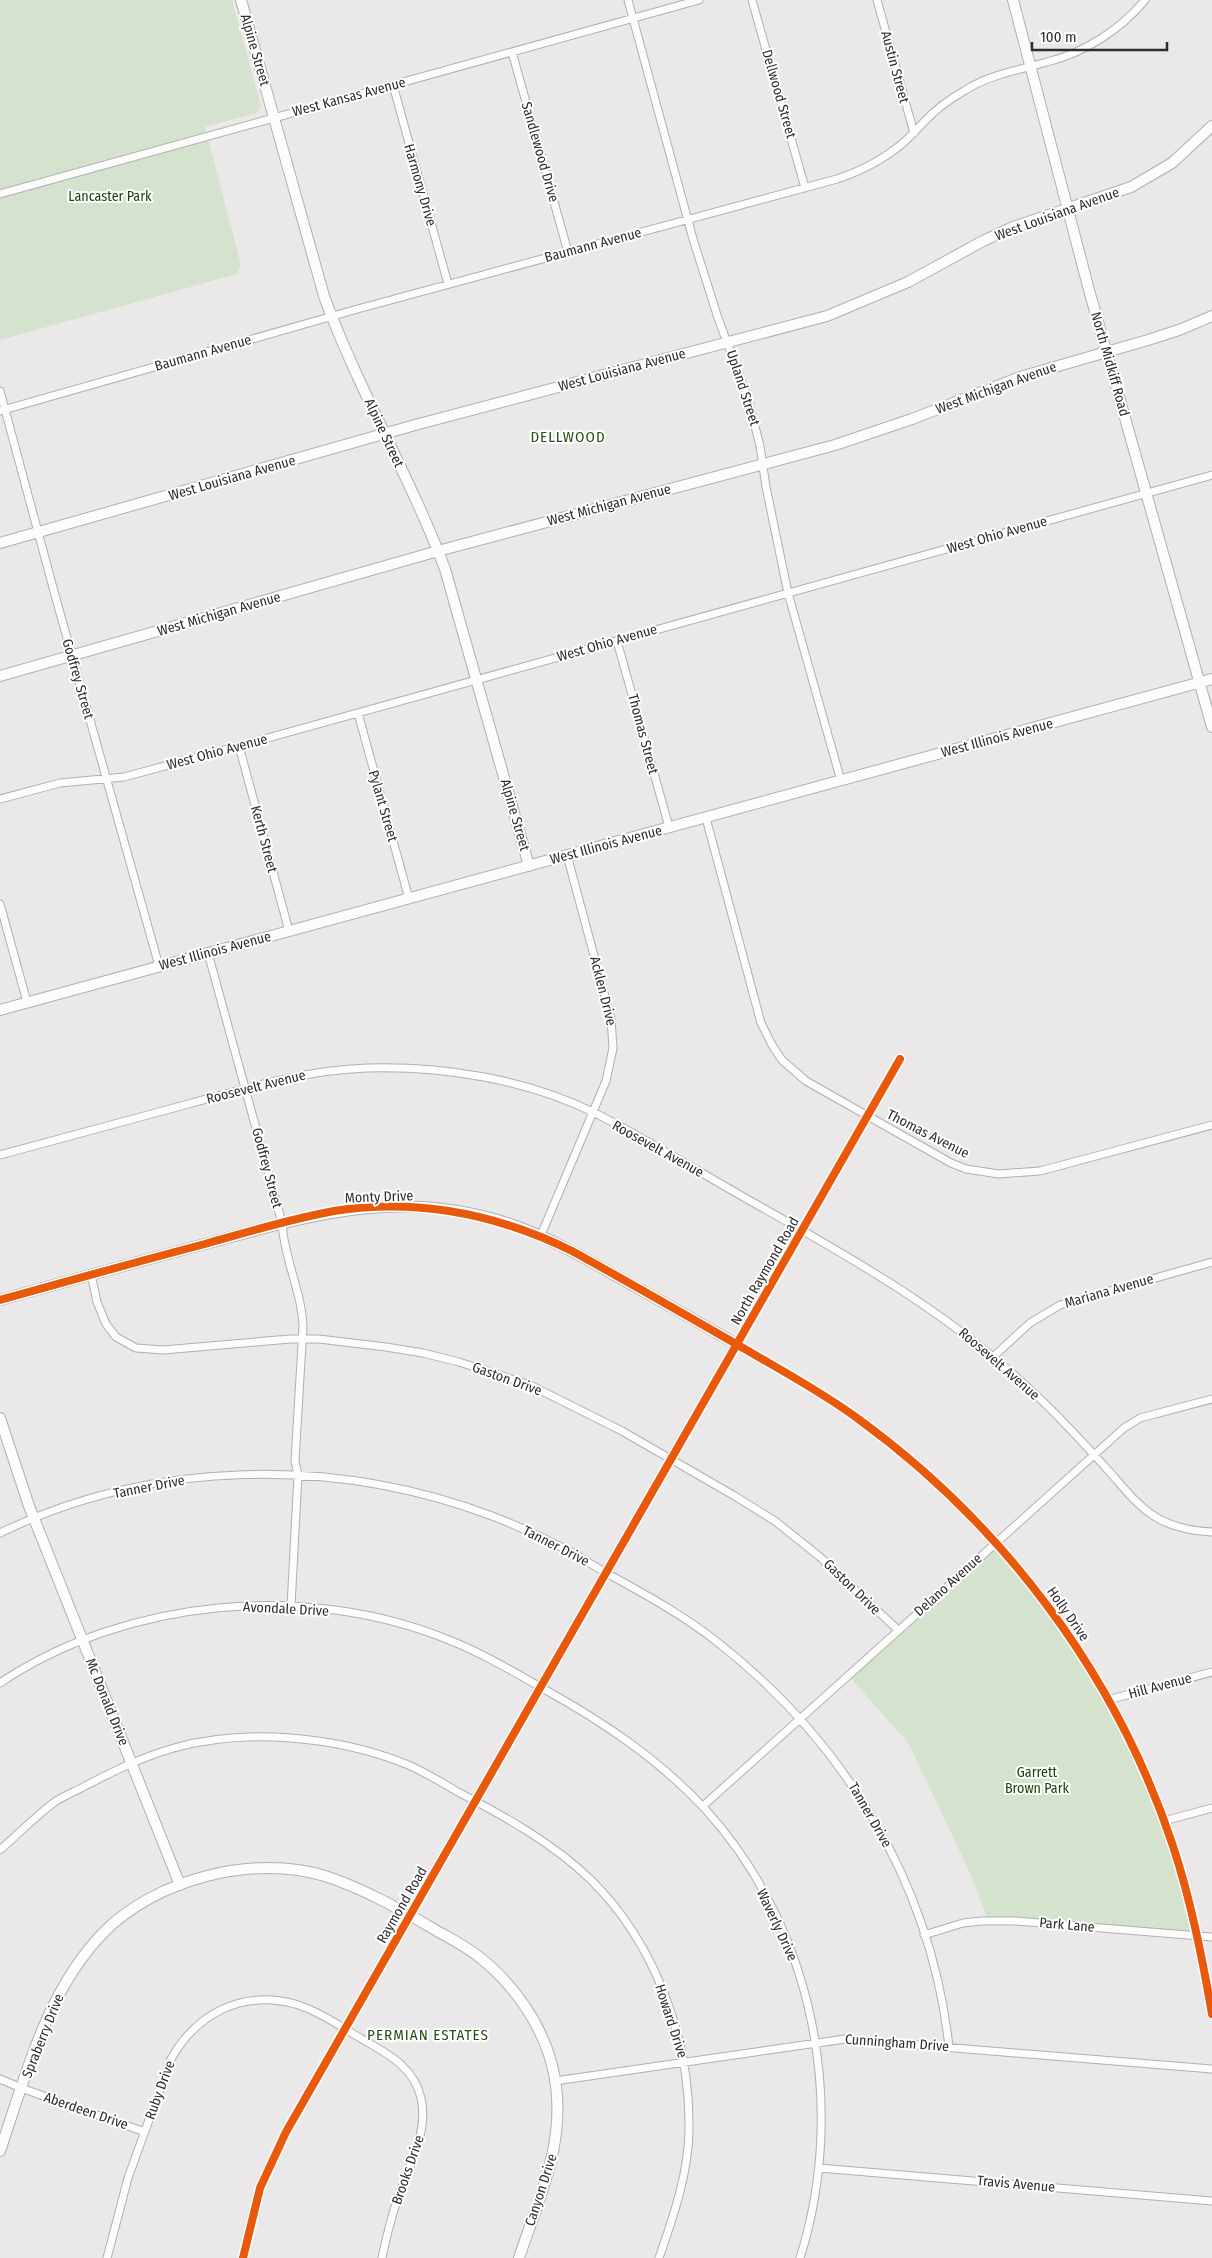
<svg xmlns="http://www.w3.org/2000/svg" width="1212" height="2258" viewBox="0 0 1212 2258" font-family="'Fira Sans Condensed',sans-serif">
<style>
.green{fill:#d4e2ce}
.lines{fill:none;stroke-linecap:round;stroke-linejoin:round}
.street-casing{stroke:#b2afb0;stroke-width:9}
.secondary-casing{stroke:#b2afb0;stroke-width:12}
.street{stroke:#fcfcfc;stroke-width:7}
.secondary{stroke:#fcfcfc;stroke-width:10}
.cycleway-casing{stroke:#fff;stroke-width:11}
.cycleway{stroke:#e8590c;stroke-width:8}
.labels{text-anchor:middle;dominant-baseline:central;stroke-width:4;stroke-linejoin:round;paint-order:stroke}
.street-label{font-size:14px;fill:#2e2c2d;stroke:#fff}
.park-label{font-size:14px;fill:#1c430b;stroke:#fff}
.neighbourhood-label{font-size:15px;letter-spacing:1px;fill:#254f14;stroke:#fff}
</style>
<rect width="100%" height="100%" fill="#ebe8e9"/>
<path class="green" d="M0,0H232L261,106L257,113L205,127L241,265L237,274L0,340Z
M996,1542L1017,1567L1104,1692L1167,1827L1197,1935L988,1920L970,1873L909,1744L850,1677Z"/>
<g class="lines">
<g class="street-casing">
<path id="street" d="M628,0L693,239L718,318L748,399L760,446L766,487L788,593L841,781
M752,0L805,188
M877,0L914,133
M512,52L568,252
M393,85L448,284
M0,194L699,0
M0,391L55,595L159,966
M0,411L354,310L837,179C861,171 884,159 903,143C911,136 918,128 925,121C936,109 950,99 964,91C988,75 1019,70 1047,62C1084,53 1120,30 1145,0
M617,641L669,827
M358,713L409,899
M239,746L289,931
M0,799L60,783L124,777L239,746L1212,475
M706,818L761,1023L772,1045L782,1060L806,1081L951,1163L966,1169L999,1174L1040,1171L1212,1125
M0,904L27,1002
M208,953L282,1223C284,1259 302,1292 303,1327L295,1461L298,1475L291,1606
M0,1155C64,1138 128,1120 192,1103C250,1087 307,1070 367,1068C444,1066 526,1079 595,1113C652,1142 707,1177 763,1208C855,1260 946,1312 1024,1384C1053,1410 1080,1439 1106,1468C1121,1484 1135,1504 1154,1516C1171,1527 1191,1531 1212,1532
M541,1235L606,1081L613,1048L611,1019L567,855
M91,1274L97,1302L106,1324L116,1337L136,1348L163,1350L290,1339H319L386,1347L423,1353L459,1362L530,1385L622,1431L733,1495L775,1521L820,1557L898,1630
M738,1345C778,1370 820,1391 858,1419C1003,1525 1119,1675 1173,1847C1191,1902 1202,1958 1212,2014
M993,1357L1030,1323L1060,1305L1212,1262
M0,1533C152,1459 335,1457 492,1516C518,1526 542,1537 567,1550C581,1557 595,1567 610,1575C646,1595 683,1615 716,1641C844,1741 931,1883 949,2047
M0,1683C127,1598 307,1582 449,1640C482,1653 512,1671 544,1689C603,1722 659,1759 705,1809C814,1928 848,2106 800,2258
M1108,1700L1212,1672
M703,1806L1124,1428L1140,1418L1212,1399
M1164,1821L1212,1808
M0,1850C17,1835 34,1818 52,1804C62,1796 75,1792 85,1786C114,1771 142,1757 174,1748C246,1728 336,1736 406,1764C423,1771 441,1782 458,1792C504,1816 553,1843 591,1880C654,1942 689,2036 689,2123C690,2169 674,2215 659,2258
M924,1935L963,1923L982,1921H1015L1212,1937
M0,2079L21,2088L145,2132
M555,2081L845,2039L1212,2069
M819,2168L1212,2201
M107,2258L128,2178L171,2059C197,2013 242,1990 295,2004C319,2011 341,2027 362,2039C388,2054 414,2067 421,2098C429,2133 408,2168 397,2200C391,2219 386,2238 382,2258
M243,2258L260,2188L286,2132L900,1059"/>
</g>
<g class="secondary-casing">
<path id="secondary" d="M241,0L324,296C358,389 410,476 445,569L529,866
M1013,0L1089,290L1212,727
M0,543L415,425L827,316L908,282L983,241L1013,227L1131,187L1172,163L1212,126
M0,676L438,551L835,445L912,419L1020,377L1148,340L1179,330L1212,316
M0,1010L1212,679
M0,1300C67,1281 134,1263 201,1245C309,1216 401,1186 513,1225C553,1239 588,1260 625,1281C663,1302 700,1323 738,1345
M0,1418L29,1506L180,1885
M0,2151C26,2075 46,1992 103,1933C156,1879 253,1854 325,1876C362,1888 398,1908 432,1928C447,1937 464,1945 478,1956C513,1983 541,2023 552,2065C570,2135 540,2194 519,2258"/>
</g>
<use href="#street" class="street"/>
<use href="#secondary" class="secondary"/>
<g class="cycleway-casing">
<path id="cycleway" d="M0,1300C68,1281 136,1262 205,1244C247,1232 290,1219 334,1211C417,1198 497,1214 572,1251C632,1284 691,1318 750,1352C786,1373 823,1393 857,1418C1003,1524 1116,1674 1173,1846C1191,1901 1202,1957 1212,2014
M243,2258L260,2188L286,2132L900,1059"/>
</g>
<use href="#cycleway" class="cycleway"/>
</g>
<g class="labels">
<g class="street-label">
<text transform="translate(255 50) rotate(74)">Alpine Street</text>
<text transform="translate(895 67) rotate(75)">Austin Street</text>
<text transform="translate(779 94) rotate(74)">Dellwood Street</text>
<text transform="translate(349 97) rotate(-15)">West Kansas Avenue</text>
<text transform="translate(540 152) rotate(74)">Sandlewood Drive</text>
<text transform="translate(420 185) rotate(74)">Harmony Drive</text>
<text transform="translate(1057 214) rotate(-20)">West Louisiana Avenue</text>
<text transform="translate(593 245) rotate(-15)">Baumann Avenue</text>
<text transform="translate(203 353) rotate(-16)">Baumann Avenue</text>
<text transform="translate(1110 364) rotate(74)">North Midkiff Road</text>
<text transform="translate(622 370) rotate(-15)">West Louisiana Avenue</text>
<text transform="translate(743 388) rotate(72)">Upland Street</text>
<text transform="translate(996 388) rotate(-20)">West Michigan Avenue</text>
<text transform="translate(384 433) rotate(65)">Alpine Street</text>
<text transform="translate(232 478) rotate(-16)">West Louisiana Avenue</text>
<text transform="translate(609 505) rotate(-15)">West Michigan Avenue</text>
<text transform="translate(997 535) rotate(-16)">West Ohio Avenue</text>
<text transform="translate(219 614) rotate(-16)">West Michigan Avenue</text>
<text transform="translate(607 643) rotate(-16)">West Ohio Avenue</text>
<text transform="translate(78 679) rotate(74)">Godfrey Street</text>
<text transform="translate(643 734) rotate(75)">Thomas Street</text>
<text transform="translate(997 738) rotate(-15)">West Illinois Avenue</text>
<text transform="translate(217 752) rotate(-15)">West Ohio Avenue</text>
<text transform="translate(383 806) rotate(74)">Pylant Street</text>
<text transform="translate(515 815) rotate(74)">Alpine Street</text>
<text transform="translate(264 839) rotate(75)">Kerth Street</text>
<text transform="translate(606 845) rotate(-15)">West Illinois Avenue</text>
<text transform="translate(215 951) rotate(-15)">West Illinois Avenue</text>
<text transform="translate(603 991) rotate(76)">Acklen Drive</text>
<text transform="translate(256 1087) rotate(-14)">Roosevelt Avenue</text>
<text transform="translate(928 1134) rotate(27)">Thomas Avenue</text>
<text transform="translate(658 1149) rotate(29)">Roosevelt Avenue</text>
<text transform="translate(267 1168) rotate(75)">Godfrey Street</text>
<text transform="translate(379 1197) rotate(-2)">Monty Drive</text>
<text transform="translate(765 1271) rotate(-60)">North Raymond Road</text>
<text transform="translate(1109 1291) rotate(-16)">Mariana Avenue</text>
<text transform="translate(999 1364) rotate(41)">Roosevelt Avenue</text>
<text transform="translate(507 1379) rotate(20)">Gaston Drive</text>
<text transform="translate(149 1487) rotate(-11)">Tanner Drive</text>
<text transform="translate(556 1546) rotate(27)">Tanner Drive</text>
<text transform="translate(948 1585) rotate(-42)">Delano Avenue</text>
<text transform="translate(852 1587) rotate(44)">Gaston Drive</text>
<text transform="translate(286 1609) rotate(3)">Avondale Drive</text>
<text transform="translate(1068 1614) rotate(55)">Holly Drive</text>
<text transform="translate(1160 1686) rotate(-15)">Hill Avenue</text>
<text transform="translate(107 1702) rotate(68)">Mc Donald Drive</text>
<text transform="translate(870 1815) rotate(60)">Tanner Drive</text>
<text transform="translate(402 1905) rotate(-60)">Raymond Road</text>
<text transform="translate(777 1925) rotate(65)">Waverly Drive</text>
<text transform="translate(1067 1925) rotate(5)">Park Lane</text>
<text transform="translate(671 2021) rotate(72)">Howard Drive</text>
<text transform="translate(43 2036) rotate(-68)">Spraberry Drive</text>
<text transform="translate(897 2043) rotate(4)">Cunningham Drive</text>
<text transform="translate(160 2090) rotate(-70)">Ruby Drive</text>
<text transform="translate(86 2111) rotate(19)">Aberdeen Drive</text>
<text transform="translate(408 2170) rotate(-71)">Brooks Drive</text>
<text transform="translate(1016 2184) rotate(5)">Travis Avenue</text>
<text transform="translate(541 2190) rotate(-72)">Canyon Drive</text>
</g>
<g class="park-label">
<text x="110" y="196">Lancaster Park</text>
<text x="1037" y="1772">Garrett<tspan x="1037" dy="16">Brown Park</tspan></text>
</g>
<g class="neighbourhood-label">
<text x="568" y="437">DELLWOOD</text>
<text x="428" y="2035">PERMIAN ESTATES</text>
</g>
</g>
<path d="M1032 42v8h135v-8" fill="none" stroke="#2e2c2d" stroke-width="2.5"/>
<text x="1040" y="42" font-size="15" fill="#2e2c2d" stroke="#ffffff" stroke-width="4" paint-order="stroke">100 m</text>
</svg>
